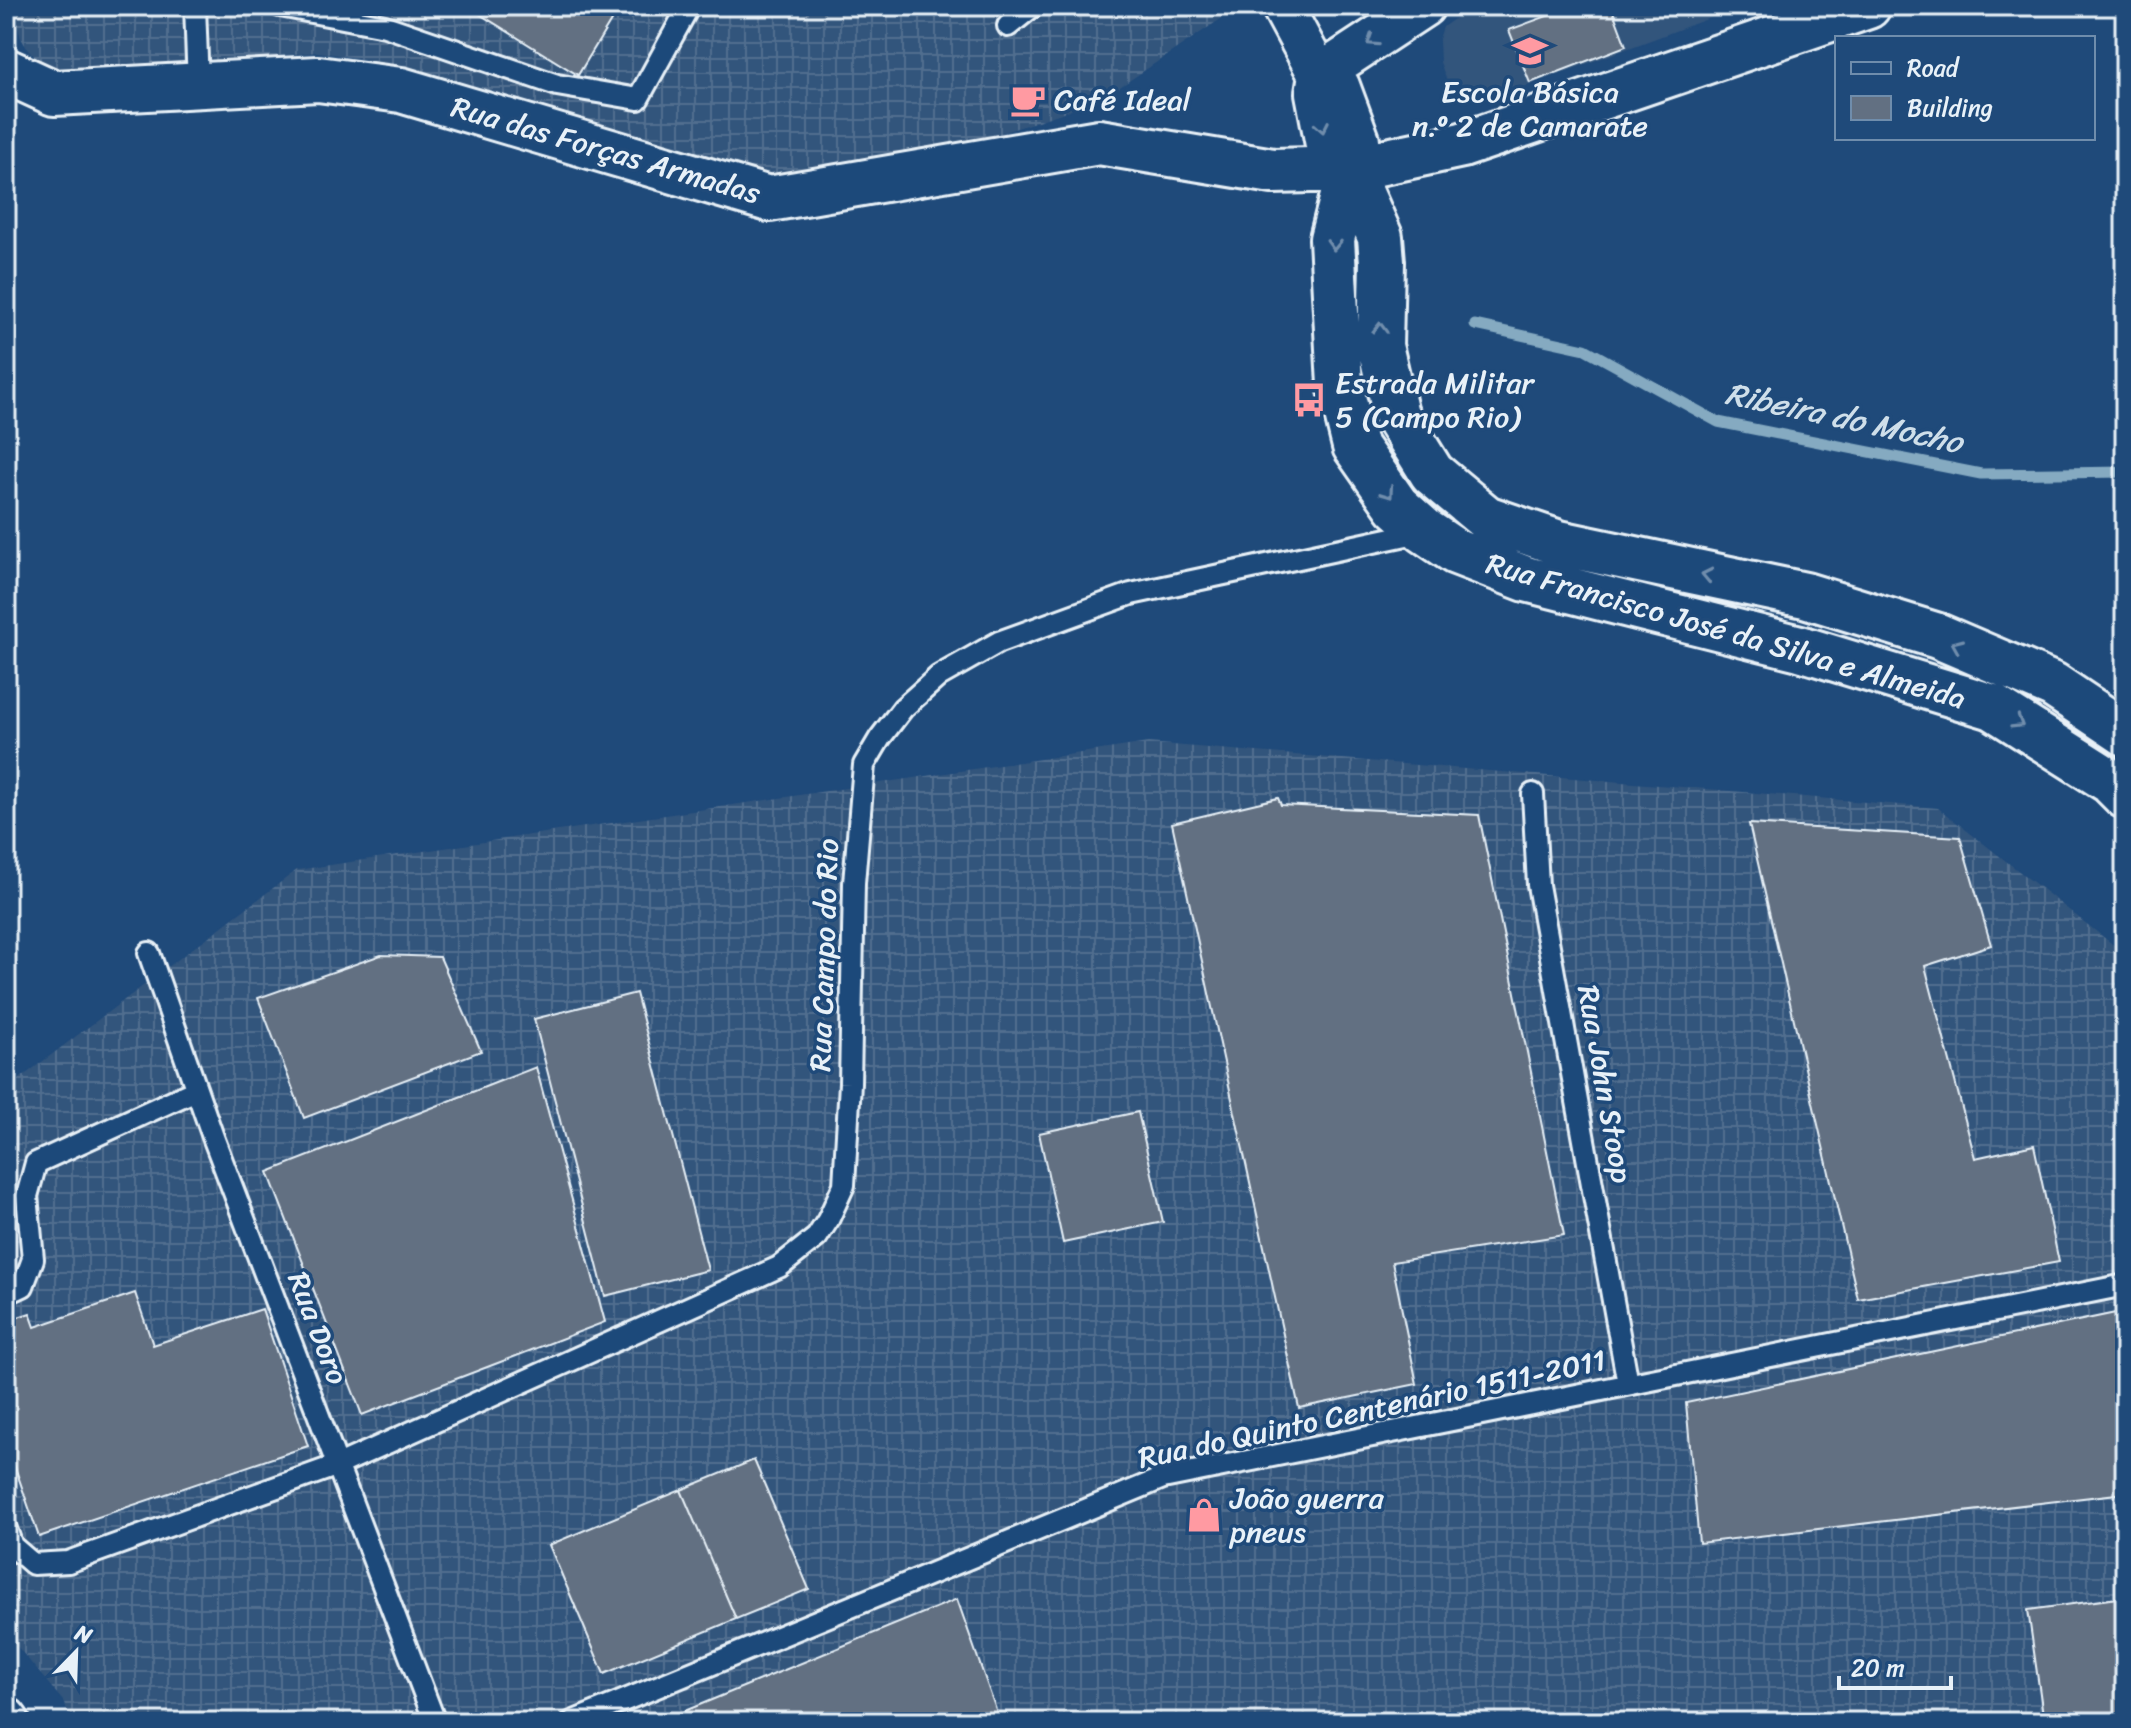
<svg xmlns="http://www.w3.org/2000/svg" width="2131" height="1728" viewBox="0 0 2131 1728" font-family="Sriracha,sans-serif">
<style>
.built{fill:#33557c}
.industrial{fill:url(#industrial-grid)}
.lines{fill:none;stroke-linecap:round;stroke-linejoin:round}
.stream{stroke:#85aac1;stroke-width:11}
.building{fill:#627082;stroke:#e8f1f8;stroke-width:2}
.lane-casing{stroke:#e8f1f8;stroke-width:26}
.street-casing{stroke:#e8f1f8;stroke-width:46}
.secondary-casing{stroke:#e8f1f8;stroke-width:50}
.lane{stroke:#1f4a7a;stroke-width:20}
.street{stroke:#1f4a7a;stroke-width:40}
.secondary{stroke:#1f4a7a;stroke-width:44}
.oneway{stroke:#6f8dac}
.labels{text-anchor:middle;dominant-baseline:central;stroke-width:7;stroke-linejoin:round;paint-order:stroke}
.poi-label{font-size:30px;fill:#e8f1f8;stroke:#1f4a7a;text-anchor:start}
.street-label{font-size:30px;fill:#e8f1f8;stroke:#1f4a7a}
.water-label{font-size:32px;font-style:italic;fill:#cfdfea;stroke:#1f4a7a}
</style>
<defs>
<pattern id="industrial-grid" width="8" height="8" patternUnits="userSpaceOnUse" patternTransform="scale(2)"><rect width="8" height="8" fill="#33557c"/><path d="M0 4h8M4 0v8" fill="none" stroke="#516e8f"/></pattern>
</defs>
<rect width="100%" height="100%" fill="#1f4a7a"/>
<filter id="ink" filterUnits="userSpaceOnUse"><feTurbulence type="fractalNoise" baseFrequency=".0125" numOctaves="2"/><feDisplacementMap in="SourceGraphic" scale="16" xChannelSelector="R" yChannelSelector="G"/><feConvolveMatrix kernelMatrix="1 2 1 2 8 2 1 2 1" color-interpolation-filters="sRGB"/></filter>
<g filter="url(#ink)">
<path class="built" d="M1472,6H1742L1495,98L1474,97L1448,84L1440,62L1439,39L1443,27Z"/>
<path class="industrial" d="M12,6H1240L1102,99L941,154L758,180L731,174L369,60L318,52L86,76L67,75L46,67L28,50L21,38Z
M1148,743L1938,808L2125,954V1722H73L63,1701L6,1633V1089L297,870Z"/>
<g class="lines">
<path class="stream" d="M1475,325L1585,349L1718,422L1981,474L2125,472"/>
</g>
<path class="building" d="M476,6H620L578,75L473,10Z
M1548,6H1611L1626,46L1530,83L1509,30L1550,15L1546,7Z
M1278,798L1281,805L1479,815L1564,1235L1392,1262L1417,1384L1299,1408L1172,823Z
M1749,824L1960,837L1991,945L1925,966L1975,1158L2034,1145L2059,1262L1858,1299Z
M381,955L440,957L481,1051L304,1118L258,998Z
M636,993L708,1270L605,1296L534,1019Z
M536,1067L605,1322L362,1415L268,1172Z
M1138,1112L1163,1222L1063,1243L1039,1133Z
M135,1293L153,1345L262,1309L308,1446L39,1537L6,1441V1321L30,1313L35,1327Z
M2125,1311V1493L1699,1543L1686,1403Z
M754,1460L809,1589L736,1619L681,1490Z
M681,1490L736,1619L604,1674L549,1545Z
M2125,1597V1722H2044L2028,1610Z
M957,1599L1000,1721L997,1722H658Z"/>
<g class="lines">
<g class="lane-casing">
<path id="lane" d="M195,6L198,85
M280,6L385,26L557,85L638,99L689,6
M1008,26L1033,6
M1533,794L1538,885L1628,1384
M149,953L213,1137L435,1722
M6,1294L23,1286L33,1259L27,1196L36,1163L196,1090
M6,1529L12,1546L33,1564L68,1562L338,1465L779,1267L817,1237L828,1220L844,1185L850,1083L854,883L864,765L880,738L903,708L939,676L999,642L1131,594L1425,531
M572,1722L1163,1478L2125,1285"/>
</g>
<g class="street-casing">
<path id="street" d="M1282,6L1319,75L1339,86L1359,140L1350,169L1326,145L1316,93L1319,75
M1319,75L1424,6
M6,1718L9,1722"/>
</g>
<g class="secondary-casing">
<path id="secondary" d="M6,71L54,93L318,79L401,90L769,199L1099,142L1273,171L1350,169L1462,145L1868,6
M1350,169L1332,239L1340,385L1355,446L1397,506L1425,531L1456,552L1526,579L1800,648L1993,707L2110,781L2125,796
M1350,169L1380,237L1382,262L1380,346L1396,415L1432,473L1486,518L1559,543L1805,595L1938,636L2053,685L2125,733"/>
</g>
<use href="#lane" class="lane"/>
<use href="#street" class="street"/>
<use href="#secondary" class="secondary"/>
</g>
<defs><path id="oneway-chevron" d="M-2-3.5L2.5 0L-2 3.5" fill="none" stroke-width="1.6" stroke-linecap="round" stroke-linejoin="round" transform="scale(2)"/></defs>
<g class="oneway">
<use href="#oneway-chevron" transform="translate(1372 41) rotate(147)"/>
<use href="#oneway-chevron" transform="translate(1322 127) rotate(79)"/>
<use href="#oneway-chevron" transform="translate(1334 245) rotate(92)"/>
<use href="#oneway-chevron" transform="translate(1380 328) rotate(-89)"/>
<use href="#oneway-chevron" transform="translate(1388 493) rotate(55)"/>
<use href="#oneway-chevron" transform="translate(1707 575) rotate(-168)"/>
<use href="#oneway-chevron" transform="translate(1957 645) rotate(-157)"/>
<use href="#oneway-chevron" transform="translate(2018 723) rotate(32)"/>
</g>
</g>
<defs>
<g id="school-bare" transform="scale(2.76)"><path d="M0-5L7-2L0 1L-7-2ZM-4 1L0 2.5L4 1V4Q0 6-4 4Z" fill="#ff9aa2" stroke="#1f4a7a" stroke-width="2.5" paint-order="stroke"/></g>
<g id="cafe-bare" transform="scale(2.76)"><path d="M-5.5-4.5H6V0H3Q3 3.5 0 3.5H-2.5Q-5.5 3.5-5.5 0ZM3-3.2v2h1.7v-2ZM-6 4.5H4V6H-6Z" fill="#ff9aa2" stroke="#1f4a7a" stroke-width="2.5" paint-order="stroke"/></g>
<g id="bus-bare" transform="scale(2.76)"><path d="M-5-6H5V4H4V6H2V4H-2V6H-4V4H-5ZM-3.5-4V0h7V-4ZM-3.5 1.2v1.5H-2V1.2ZM2 1.2v1.5H3.5V1.2Z" fill="#ff9aa2" stroke="#1f4a7a" stroke-width="2.5" paint-order="stroke"/></g>
<g id="shop-bare" transform="scale(2.76)"><path d="M-5-2.5h2.3a2.7 3.5 0 0 1 5.4 0H5L5.5 6h-11ZM-1.5-2.5h3a1.5 2.3 0 0 0-3 0Z" fill="#ff9aa2" stroke="#1f4a7a" stroke-width="2.5" paint-order="stroke"/></g>
</defs>
<g fill-rule="evenodd">
<use href="#school-bare" x="1530" y="51"/>
<use href="#cafe-bare" x="1028" y="100"/>
<use href="#bus-bare" x="1309" y="400"/>
<use href="#shop-bare" x="1204" y="1515"/>
</g>
<g class="labels">
<g class="poi-label">
<text x="1530" y="92" text-anchor="middle">Escola Básica<tspan x="1530" dy="34">n.º 2 de Camarate</tspan></text>
<text x="1054" y="100">Café Ideal</text>
<text x="1335" y="383">Estrada Militar<tspan x="1335" dy="34">5 (Campo Rio)</tspan></text>
<text x="1230" y="1498">João guerra<tspan x="1230" dy="34">pneus</tspan></text>
</g>
<g class="street-label">
<text transform="translate(606 150) rotate(16)">Rua das Forças Armadas</text>
<text transform="translate(1726 631) rotate(16)">Rua Francisco José da Silva e Almeida</text>
<text transform="translate(824 955) rotate(-88)">Rua Campo do Rio</text>
<text transform="translate(1605 1084) rotate(80)">Rua John Stoop</text>
<text transform="translate(318 1328) rotate(69)">Rua Doro</text>
<text transform="translate(1372 1409) rotate(-12)">Rua do Quinto Centenário 1511-2011</text>
</g>
<g class="water-label">
<text transform="translate(1844 418) rotate(12)">Ribeira do Mocho</text>
</g>
</g>
<rect width="2131" height="1728" fill="none" stroke="#1f4a7a" stroke-width="32"/>
<rect x="16" y="16" width="2099" height="1696" fill="none" stroke="#e8f1f8" stroke-width="3" filter="url(#ink)"/>
<rect x="1835" y="36" width="260" height="104" fill="#1f4a7a" stroke="#6f8dac" stroke-width="2"/>
<rect x="1851" y="62" width="40" height="12" fill="#1f4a7a" stroke="#6f8dac" stroke-width="2"/>
<text x="1907" y="76" font-size="24" fill="#e8f1f8">Road</text>
<rect x="1851" y="96" width="40" height="24" fill="#627082" stroke="#6f8dac" stroke-width="2"/>
<text x="1907" y="116" font-size="24" fill="#e8f1f8">Building</text>
<g transform="translate(76 1652) rotate(23)" stroke="#1f4a7a" stroke-width="6" paint-order="stroke">
<path d="M0-6L14 30L0 20L-14 30Z" fill="#e8f1f8"/>
<text y="-12" font-size="22" font-weight="bold" text-anchor="middle" fill="#e8f1f8">N</text>
</g>
<path d="M1839 1676v12h112v-12" fill="none" stroke="#e8f1f8" stroke-width="4"/>
<text x="1851" y="1676" font-size="24" fill="#e8f1f8" stroke="#1f4a7a" stroke-width="6" paint-order="stroke">20 m</text>
</svg>
